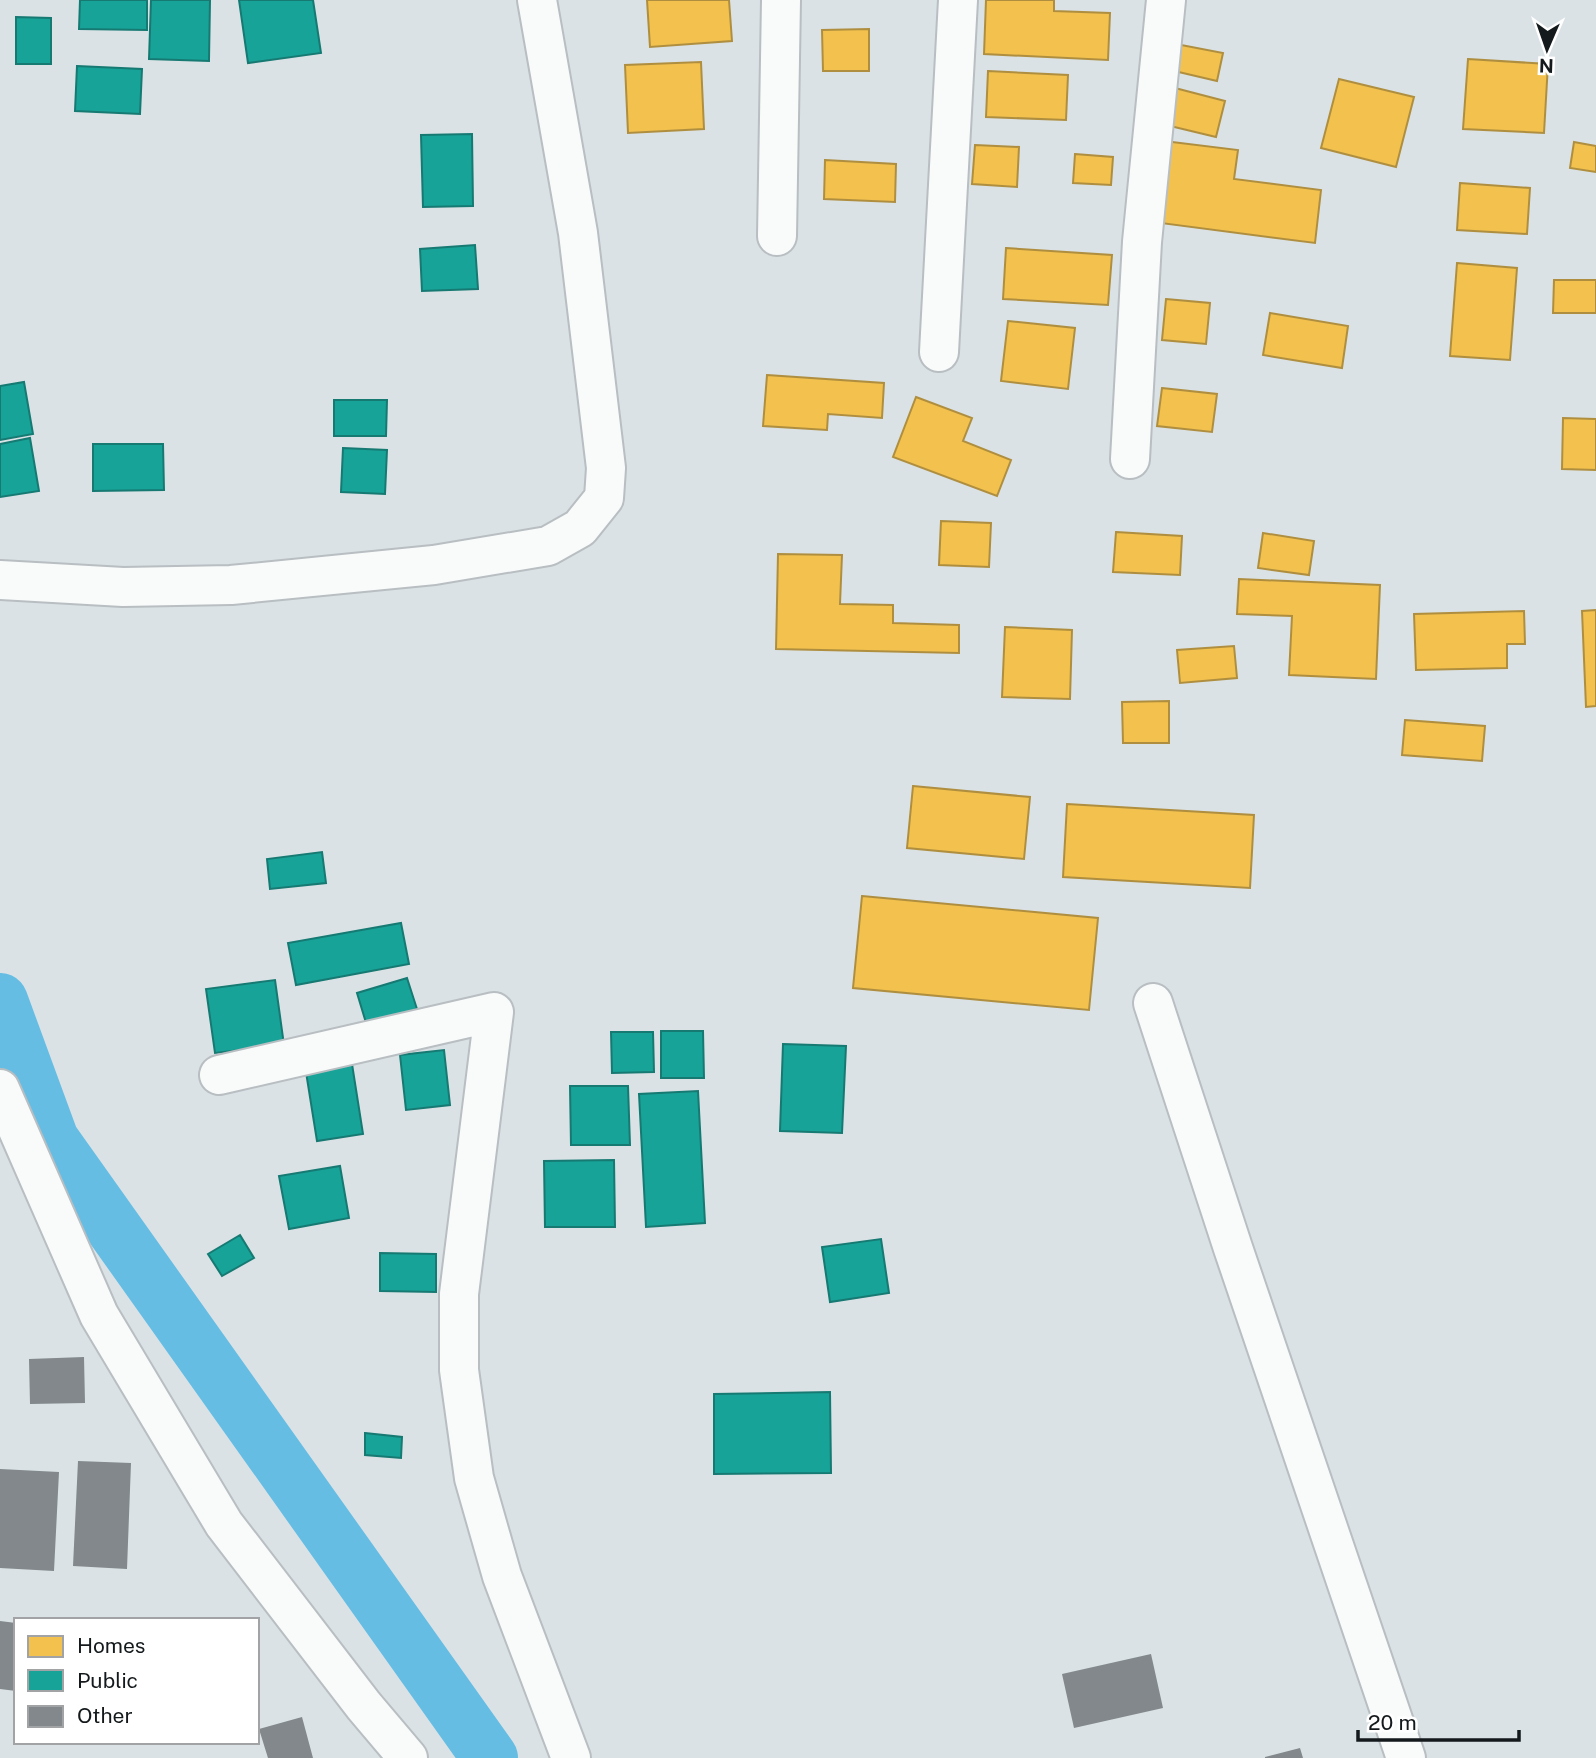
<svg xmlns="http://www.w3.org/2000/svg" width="1596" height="1758" viewBox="0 0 1596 1758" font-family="'Public Sans',sans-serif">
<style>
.homes{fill:#f2c14e;stroke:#af8f3f;stroke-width:2}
.public{fill:#17a398;stroke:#167a73;stroke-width:2}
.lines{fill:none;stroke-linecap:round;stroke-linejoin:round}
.canal{stroke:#66bde3;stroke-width:56}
.building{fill:#82888b}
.minor-casing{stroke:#b8bec1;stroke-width:42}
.minor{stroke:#f9fbfb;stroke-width:38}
</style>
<rect width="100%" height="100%" fill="#dae2e6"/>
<path class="homes" d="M647,0H729L732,41L650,47Z
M986,0H1054V11L1110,13L1108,60L984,54Z
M869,29V71H823L822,30Z
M1176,44L1223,53L1217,81L1170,70Z
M1468,59L1548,64L1544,133L1463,129Z
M701,62L704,129L628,133L625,65Z
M988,71L1068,75L1066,120L986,117Z
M1339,79L1414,97L1396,167L1321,148Z
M1175,88L1225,101L1216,137L1166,125Z
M1164,141L1238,150L1234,179L1321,190L1315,243L1153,222Z
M1574,142L1596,146V172L1570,168Z
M975,145L1019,147L1017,187L972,184Z
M1075,154L1113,157L1111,185L1073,183Z
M825,160L896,164L895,202L824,199Z
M1460,183L1530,188L1527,234L1457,230Z
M1006,248L1112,255L1108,305L1003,299Z
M1457,263L1517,268L1510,360L1450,356Z
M1554,280H1596V313H1553Z
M1166,299L1210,303L1206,344L1162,340Z
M1270,313L1348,326L1342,368L1263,355Z
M1008,321L1075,328L1068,389L1001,381Z
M767,375L884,383L882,418L828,414L827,430L763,426Z
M1162,388L1217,394L1212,432L1157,426Z
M916,397L972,418L963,441L1011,460L997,496L893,457Z
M1563,418L1596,419V470L1562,469Z
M941,521L991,523L989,567L939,565Z
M1116,532L1182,536L1180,575L1113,572Z
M1263,533L1314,541L1309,575L1258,568Z
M778,554L842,555L840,604L893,605V623L959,625V653L776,649Z
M1239,579L1380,585L1376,679L1289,675L1292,616L1237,614Z
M1596,610V706L1586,707L1582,611Z
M1524,611L1525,644H1507V668L1416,670L1414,614Z
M1005,627L1072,630L1070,699L1002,697Z
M1234,646L1237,678L1180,683L1177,650Z
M1169,701V743H1123L1122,702Z
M1405,720L1485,726L1482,761L1402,755Z
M913,786L1030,797L1024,859L907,848Z
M1067,804L1254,815L1250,888L1063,877Z
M862,896L1098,918L1089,1010L853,988Z"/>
<path class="public" d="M80,0H147V30L79,29Z
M151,0H210L209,61L149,59Z
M239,0H313L321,53L248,63Z
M16,17L51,18V64H16Z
M77,66L142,69L140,114L75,111Z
M472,134L473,206L423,207L421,135Z
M475,245L478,289L422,291L420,249Z
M24,382L33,434L0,440V386Z
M334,400H387L386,436H334Z
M30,438L39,491L0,497V444Z
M93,444H163L164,490L93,491Z
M343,448L387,450L385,494L341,492Z
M322,852L326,883L270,889L267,859Z
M401,923L409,964L296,985L288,943Z
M407,978L417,1009L367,1026L357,993Z
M275,980L284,1045L215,1053L206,989Z
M661,1031H703L704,1078H661Z
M611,1032H653L654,1072L612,1073Z
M783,1044L846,1046L842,1133L780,1131Z
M444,1050L450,1105L406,1110L400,1055Z
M352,1064L363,1134L317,1141L306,1072Z
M570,1086H628L630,1145H571Z
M698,1091L705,1223L646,1227L639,1094Z
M614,1160L615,1227H545L544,1161Z
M340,1166L349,1218L289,1229L279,1176Z
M240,1235L254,1258L222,1276L208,1254Z
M881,1239L889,1293L830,1302L822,1247Z
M380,1253L436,1254V1292L380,1291Z
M830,1392L831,1473L714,1474V1394Z
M365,1433L402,1437L401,1458L365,1455Z"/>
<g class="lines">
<path class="canal" d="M0,1001L51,1140L490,1758"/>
</g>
<path class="building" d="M84,1357L85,1403L30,1404L29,1359Z
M78,1461L131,1463L127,1569L73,1566Z
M0,1469L59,1472L54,1571L0,1568Z
M0,1621L16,1623V1691L0,1689Z
M1151,1654L1163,1708L1074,1728L1062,1674Z
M302,1717L313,1758H268L259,1729Z
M1300,1748L1303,1758H1265V1757Z"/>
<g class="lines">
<g class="minor-casing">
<path id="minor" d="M777,236L781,0
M939,352L958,0
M1130,459L1142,242L1166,0
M0,580L123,587L231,585L434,565L548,546L580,528L604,498L606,468L578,233L537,0
M1153,1003L1233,1248L1406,1758
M219,1075L494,1012L459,1294V1370L474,1478L502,1576L571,1758
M0,1089L99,1315L224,1524L364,1706L408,1758"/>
</g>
<use href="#minor" class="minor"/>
</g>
<rect x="14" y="1618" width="245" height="126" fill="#ffffff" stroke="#a1a3a4" stroke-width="2"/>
<rect x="28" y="1636" width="35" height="21" fill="#f2c14e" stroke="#a1a3a4" stroke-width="2"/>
<text x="77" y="1653" font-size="21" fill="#14191c">Homes</text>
<rect x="28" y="1670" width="35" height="21" fill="#17a398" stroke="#a1a3a4" stroke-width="2"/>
<text x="77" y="1688" font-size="21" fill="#14191c">Public</text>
<rect x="28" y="1706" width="35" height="21" fill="#82888b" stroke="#a1a3a4" stroke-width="2"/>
<text x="77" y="1723" font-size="21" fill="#14191c">Other</text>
<g transform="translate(1547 49) rotate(182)" stroke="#ffffff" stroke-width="5" paint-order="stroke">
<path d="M0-5L12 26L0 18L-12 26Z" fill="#14191c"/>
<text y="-10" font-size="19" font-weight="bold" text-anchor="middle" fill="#14191c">N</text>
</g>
<path d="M1358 1730v10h161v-10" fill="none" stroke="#14191c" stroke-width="3.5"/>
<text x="1368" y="1730" font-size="21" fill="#14191c" stroke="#ffffff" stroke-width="5" paint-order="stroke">20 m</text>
</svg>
